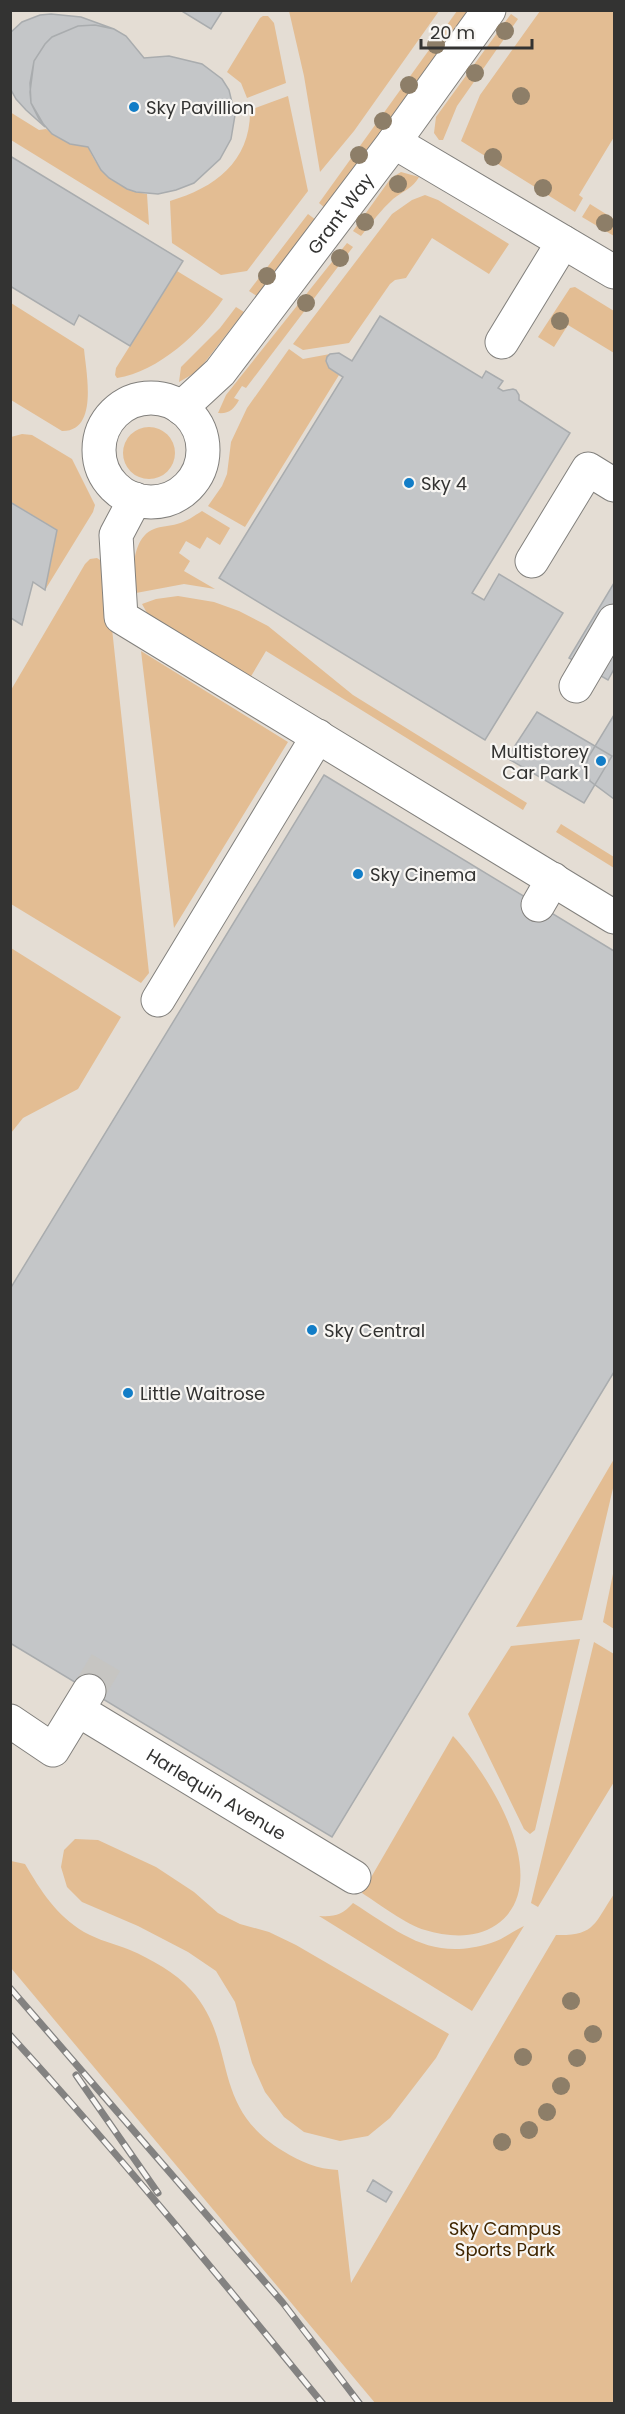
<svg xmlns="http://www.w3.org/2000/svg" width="625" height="2414" viewBox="0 0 625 2414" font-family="Poppins,sans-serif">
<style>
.built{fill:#e4ddd4}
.green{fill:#e3bd93}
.building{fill:#c4c6c8;stroke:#a9acae;stroke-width:1.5}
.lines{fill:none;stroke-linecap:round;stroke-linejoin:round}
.minor-tunnel{stroke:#c6c5c2;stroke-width:33;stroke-dasharray:33 16;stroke-linecap:butt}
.minor-casing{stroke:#82807d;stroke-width:35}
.minor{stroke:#fff;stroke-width:33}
.rail-casing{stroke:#838281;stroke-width:7}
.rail{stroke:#f8f6f3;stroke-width:4.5;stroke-dasharray:14;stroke-linecap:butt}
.tree{fill:#8d7e68}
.poi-dot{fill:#127dc7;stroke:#f8f6f3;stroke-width:2}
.labels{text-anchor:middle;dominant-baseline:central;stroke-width:4.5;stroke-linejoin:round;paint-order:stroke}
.poi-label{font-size:18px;fill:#333332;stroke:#f8f6f3;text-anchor:start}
.street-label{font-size:18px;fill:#333332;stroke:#f8f6f3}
.park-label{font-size:18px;fill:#402601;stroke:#f8f6f3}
</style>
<rect width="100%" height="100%" fill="#ebe9e6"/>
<path class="built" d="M11,11H614V2403L335,2353L375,2403L11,2404Z"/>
<path class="green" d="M289,11H439L354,131L320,172L304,76Z
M457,11H468L325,208L319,203Z
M540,11H614V137L579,195L583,198L575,212L461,141L480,95Z
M511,14L518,19L457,106L443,140H439L434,133L436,117Z
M263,16H268L274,23L286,83L247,98L241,83L227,72L260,18Z
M288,96L308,191L247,271L221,275L172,243L170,201C215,188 251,161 250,110Z
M10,112L39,130L46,129L70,144L88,147C99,173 118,190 147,194L149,225L11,140Z
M401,172L419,177C413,188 403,191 393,199C381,210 371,223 361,236L353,231L391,178Z
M425,195L438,200L509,244L489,274L432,238L406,278L395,280L390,284L349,343L303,350L293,344L392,214L412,200Z
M590,204L614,219V236L582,217Z
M308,214L316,220L257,296L249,291Z
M347,243L353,247L246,388L242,386L234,398L239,400C234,409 229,414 218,413L226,395Z
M177,271L223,299C201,332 158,372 117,378L115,375L116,368Z
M575,287L614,311V353L568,325L554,347L538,337L570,288Z
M11,303L84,349C86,372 99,432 62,431L11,400Z
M236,307L244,312L198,371L179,382L181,367L220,328Z
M289,349L303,359L330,354L326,361L329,368L339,375L245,527L208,506L222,486L227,474L231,442L247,408Z
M123 453a26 26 0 1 1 52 0a26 26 0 1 1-52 0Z
M22,434L32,435L72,459L95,505L93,512L45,590L57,530L11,502V437Z
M202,511L230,528L220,545L207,537L200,549L186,541L179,553L190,561L184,571L215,589L184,584L136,593C131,575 132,537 154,529C161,526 170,526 177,524C186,522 194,516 202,511Z
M97,558L103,562L107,582L149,973L141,983L11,904V690L85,564L90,559Z
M178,596L214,602L239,611L268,626L353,695L527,803L523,810L266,651L250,678L161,623L147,613L142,604L156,599Z
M141,651L288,742L174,928Z
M561,824L614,857V868L556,832Z
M11,948L121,1017L78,1089L23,1118L11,1133Z
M614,1459V1484L582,1620L516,1627Z
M614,1569V1629L603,1622Z
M580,1639L535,1830L530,1834L524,1829L468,1714L511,1646Z
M594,1642L614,1654V1782L538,1907L531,1903Z
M453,1736C489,1774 557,1883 496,1925C476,1939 448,1937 425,1930C407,1925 379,1904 362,1893Z
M75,1839L98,1840L156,1867L194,1892L218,1913L240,1924L269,1932L296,1945L449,2034L436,2058L390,2118L368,2136L340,2141L304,2132L284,2117L265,2092L252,2063L235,2002L216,1971L188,1952L138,1926L82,1902L67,1887L61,1867L64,1850Z
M11,1861L25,1864C41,1891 56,1915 84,1932C98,1940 115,1944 130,1950C151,1959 176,1973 191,1990C239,2043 208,2106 283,2151C301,2162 317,2169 338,2170L351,2283L556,1935C595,1936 594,1924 614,1894V2403H375L11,1968Z
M353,1903C401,1933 431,1962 491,1943C502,1940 513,1931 524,1926L472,2011L319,1916C335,1917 342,1915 353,1903Z"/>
<path class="building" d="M180,10H223L211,29Z
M51,14L81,17L114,29L95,25L78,26L52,37L45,44L34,61L30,83L31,103L45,127L26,110L16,99L10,88V33L22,22L40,15Z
M95,25L114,29L126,36L144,58L169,56L202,64L222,79L229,90L235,115L231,139L220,159L194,183L176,190L158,194L136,192L127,189L109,178L101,170L88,147L70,144L52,134L39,119L31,103L30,92L34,61L45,44L52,37L78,26Z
M10,156L183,261L130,346L79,315L74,325L10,286Z
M380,316L482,378L486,371L496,377L503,381L498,388L503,391L513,389L516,390L519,395V400L570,433L472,593L484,600L499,574L563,613L485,740L219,578L343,377L329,368L326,361L327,357L330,354L339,353L352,361Z
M10,502L57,530L45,590L33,582L22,625L11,618L10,621Z
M614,583V669L608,680L569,658Z
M537,712L612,756L584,803L507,758Z
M614,715V799L590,781L586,765L589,756Z
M324,775L614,951V1372L332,1837L10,1643V1289Z
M373,2180L392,2192L386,2202L367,2191Z"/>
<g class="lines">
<path class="minor-tunnel" d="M89,1691L111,1654"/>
<g class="minor-casing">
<g id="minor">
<path d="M394,142L614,272"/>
<path d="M502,342L563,242"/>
<circle cx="151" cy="450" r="52"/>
<path id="s1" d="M181,408L220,372L394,142L489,10"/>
<path d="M135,499L116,535L121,617L614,917"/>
<path d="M532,561L588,469L614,485"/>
<path d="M576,686L614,621"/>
<path d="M538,905L553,879"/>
<path d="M158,1000L318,736"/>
<path id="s2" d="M78,1710L354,1877"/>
<path d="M10,1721L53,1750L89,1691"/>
</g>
</g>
<use href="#minor" class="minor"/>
<g class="rail-casing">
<path id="rail" d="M10,1988L283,2303L360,2404
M10,2035C119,2154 221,2279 323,2404
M76,2075L158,2193"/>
</g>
<use href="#rail" class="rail"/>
</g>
<g class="tree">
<circle cx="505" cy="31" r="9"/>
<circle cx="436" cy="45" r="9"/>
<circle cx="475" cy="73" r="9"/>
<circle cx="409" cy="85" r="9"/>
<circle cx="521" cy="96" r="9"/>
<circle cx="383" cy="121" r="9"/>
<circle cx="359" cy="155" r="9"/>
<circle cx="493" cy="157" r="9"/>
<circle cx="398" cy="184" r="9"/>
<circle cx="543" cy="188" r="9"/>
<circle cx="365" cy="222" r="9"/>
<circle cx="605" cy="223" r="9"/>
<circle cx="340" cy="258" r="9"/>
<circle cx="267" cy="276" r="9"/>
<circle cx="306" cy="303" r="9"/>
<circle cx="560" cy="321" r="9"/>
<circle cx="571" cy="2001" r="9"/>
<circle cx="593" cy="2034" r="9"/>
<circle cx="523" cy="2057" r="9"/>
<circle cx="577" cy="2058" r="9"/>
<circle cx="561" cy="2086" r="9"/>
<circle cx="547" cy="2112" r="9"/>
<circle cx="529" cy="2130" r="9"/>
<circle cx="502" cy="2142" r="9"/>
</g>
<g class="poi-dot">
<circle cx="134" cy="107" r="6"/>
<circle cx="409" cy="483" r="6"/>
<circle cx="601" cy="761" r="6"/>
<circle cx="358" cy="874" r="6"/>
<circle cx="312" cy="1330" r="6"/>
<circle cx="128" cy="1393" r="6"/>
</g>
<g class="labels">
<g class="poi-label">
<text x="146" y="107">Sky Pavillion</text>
<text x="421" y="483">Sky 4</text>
<text x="589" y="751" text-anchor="end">Multistorey<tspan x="589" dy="21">Car Park 1</tspan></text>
<text x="370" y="874">Sky Cinema</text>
<text x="324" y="1330">Sky Central</text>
<text x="140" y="1393">Little Waitrose</text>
</g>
<g class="street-label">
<text stroke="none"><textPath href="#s1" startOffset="252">Grant Way</textPath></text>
<text stroke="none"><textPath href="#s2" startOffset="162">Harlequin Avenue</textPath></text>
</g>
<g class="park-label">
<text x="505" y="2228">Sky Campus<tspan x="505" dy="21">Sports Park</tspan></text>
</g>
</g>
<rect width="625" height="2414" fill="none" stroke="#333332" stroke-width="24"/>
<path d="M421 39v9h111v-9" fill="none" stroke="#333332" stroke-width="3"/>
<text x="430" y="39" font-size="18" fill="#333332" stroke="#f8f6f3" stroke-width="4.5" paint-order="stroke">20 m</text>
</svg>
